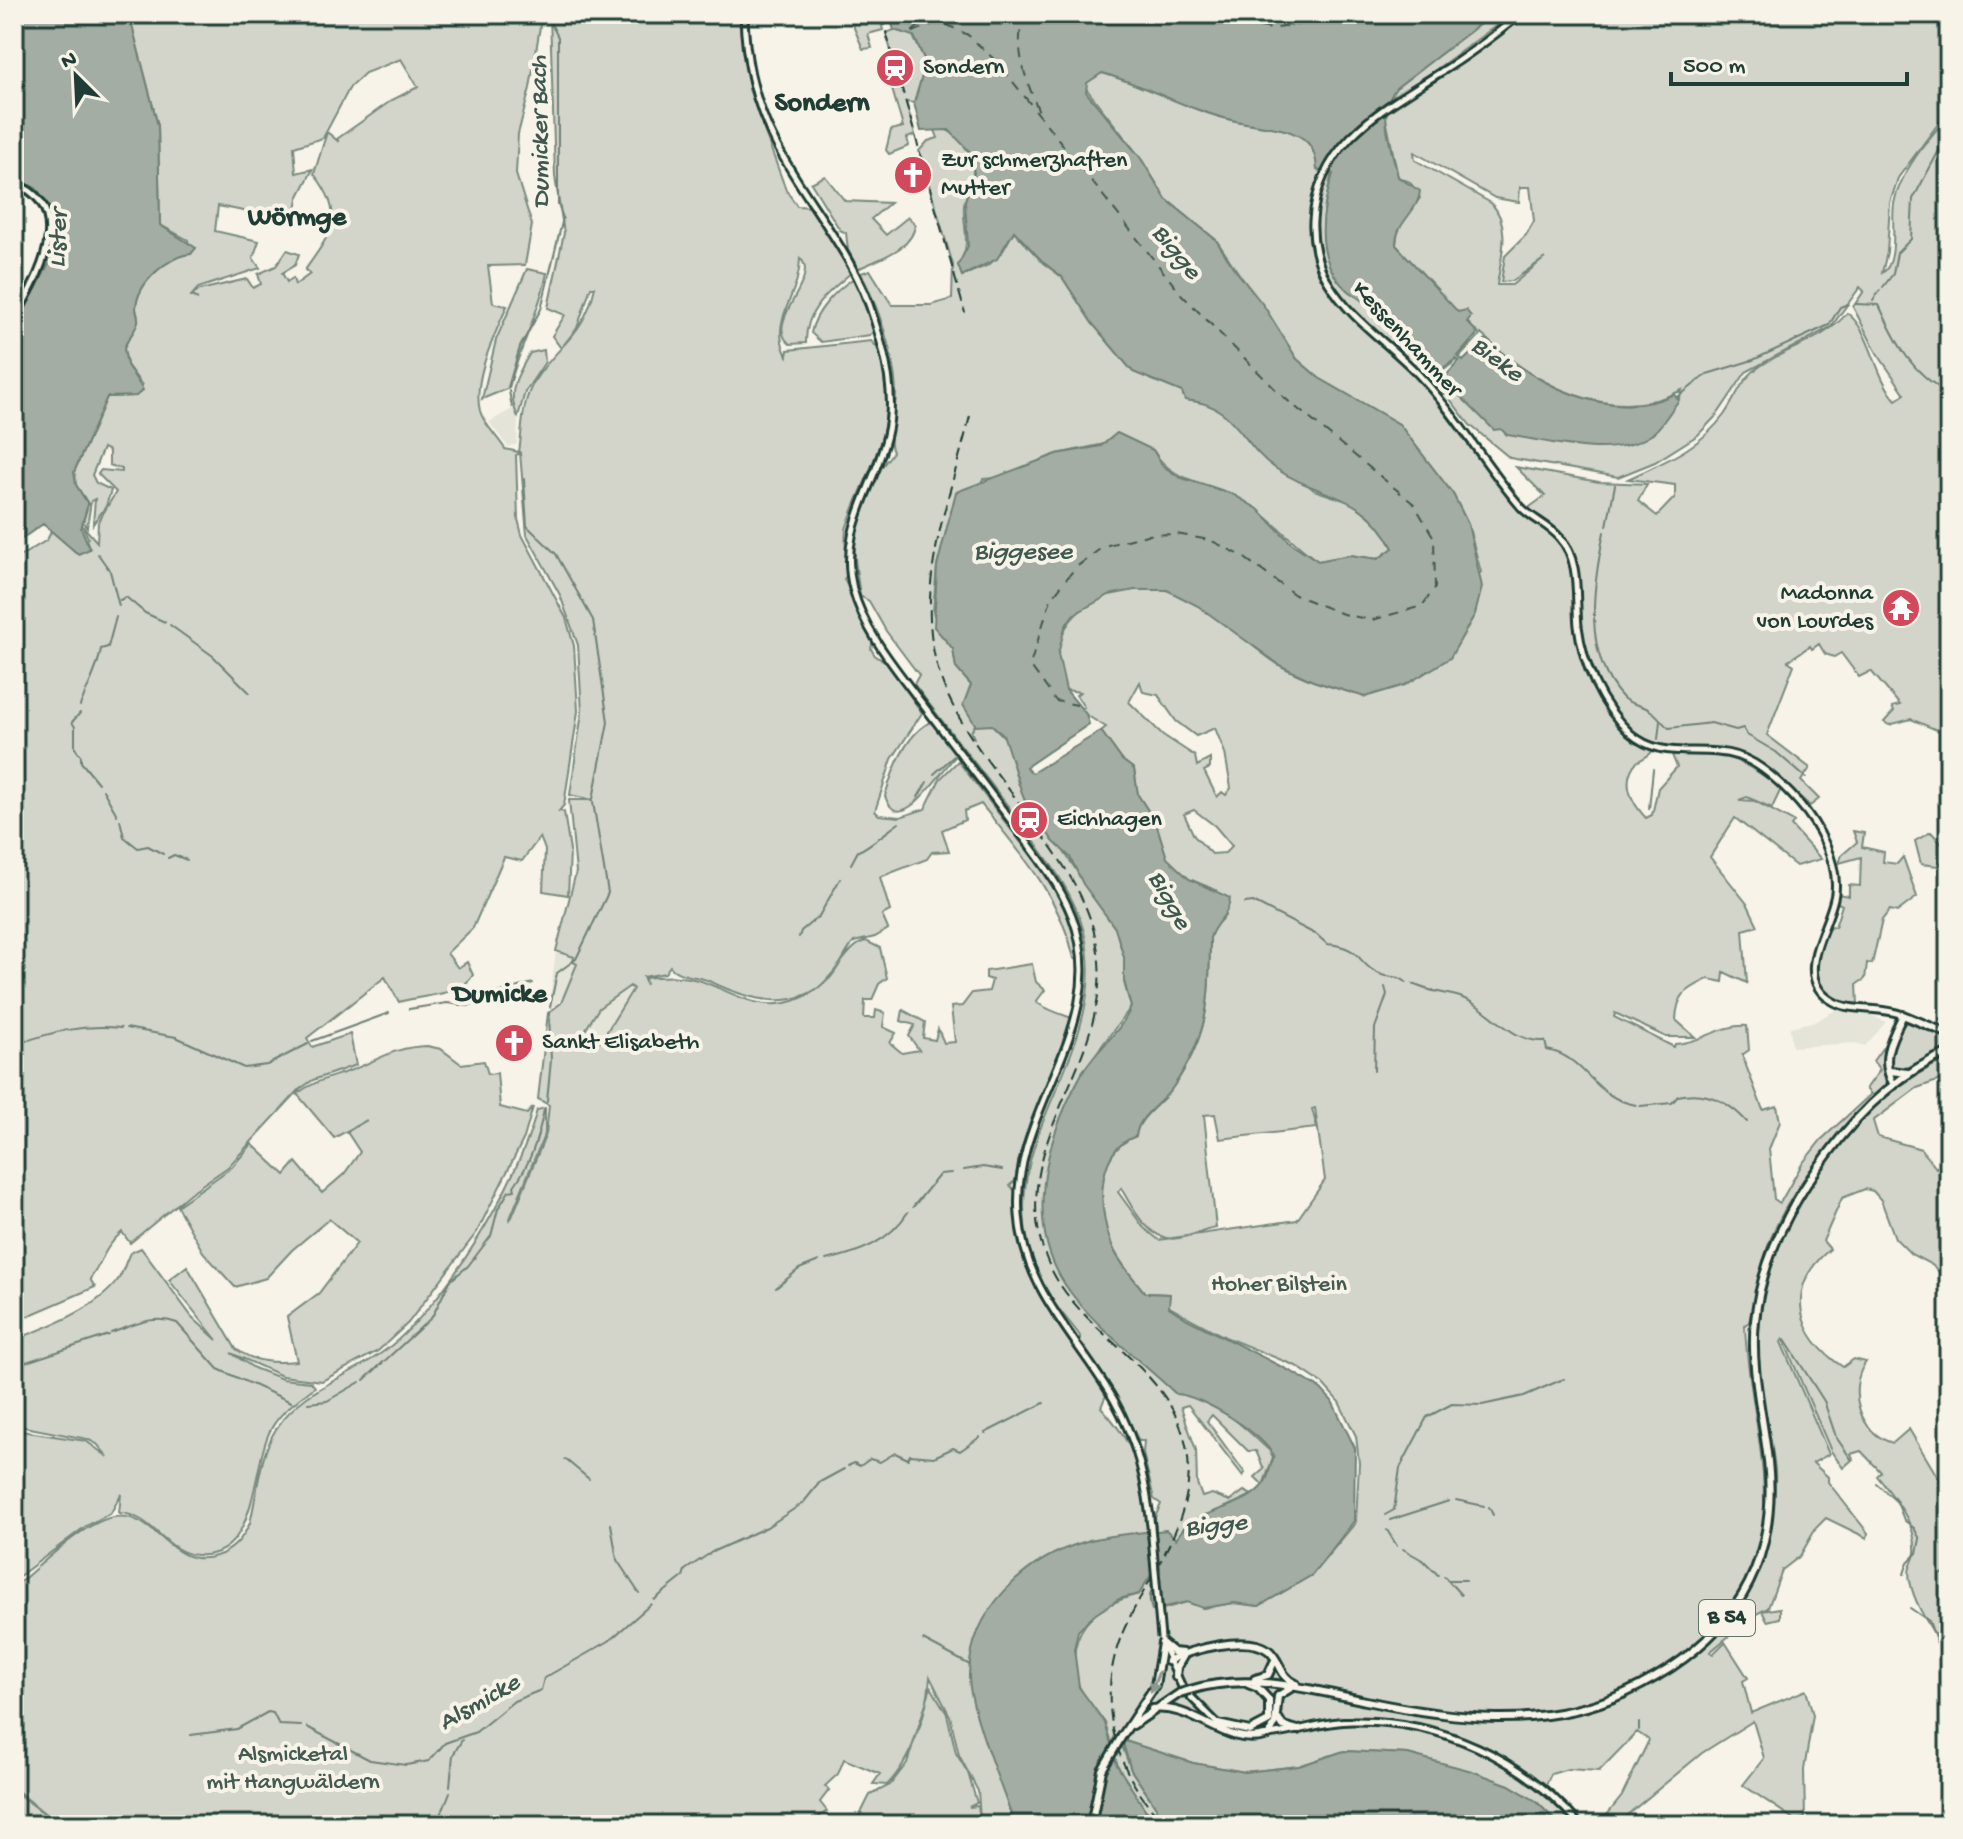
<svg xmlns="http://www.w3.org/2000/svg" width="1963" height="1839" viewBox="0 0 1963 1839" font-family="'Gochi Hand',sans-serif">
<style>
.built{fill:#e5e4d9}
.green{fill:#d3d5ca;stroke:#79897f;stroke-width:2;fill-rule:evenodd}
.water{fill:#a4ada3;stroke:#6f8077;stroke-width:2}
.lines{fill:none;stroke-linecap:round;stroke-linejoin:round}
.stream{stroke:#6f8077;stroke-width:2}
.ferry{stroke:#405950;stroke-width:2;stroke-dasharray:10 8;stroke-linecap:butt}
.secondary-casing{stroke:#1f3d34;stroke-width:11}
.primary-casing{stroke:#1f3d34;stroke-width:12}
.secondary{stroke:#f7f3e8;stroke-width:5}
.primary{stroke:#f7f3e8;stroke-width:6}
.rail{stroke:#1f3d34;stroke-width:2;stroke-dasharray:12 6;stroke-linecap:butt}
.secondary-bridge-casing{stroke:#1f3d34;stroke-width:11;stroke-linecap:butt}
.primary-bridge-casing{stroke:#1f3d34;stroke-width:12;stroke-linecap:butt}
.secondary-bridge{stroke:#f7f3e8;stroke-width:5}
.primary-bridge{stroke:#f7f3e8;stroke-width:6}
.oneway{fill:#8b988e}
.labels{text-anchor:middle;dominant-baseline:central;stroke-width:8;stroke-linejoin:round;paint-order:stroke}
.shield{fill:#f7f3e8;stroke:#60746a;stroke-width:2}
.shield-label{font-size:22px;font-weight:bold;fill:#1f3d34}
.poi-label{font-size:24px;fill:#1f3d34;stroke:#f7f3e8;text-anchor:start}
.street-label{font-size:24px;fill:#1f3d34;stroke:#f7f3e8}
.park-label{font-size:24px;fill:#435b52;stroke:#f7f3e8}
.water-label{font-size:26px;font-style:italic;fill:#405950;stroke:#f7f3e8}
.quarter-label{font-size:28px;font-weight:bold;fill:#1f3d34;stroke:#f7f3e8}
</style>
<rect width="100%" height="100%" fill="#f7f3e8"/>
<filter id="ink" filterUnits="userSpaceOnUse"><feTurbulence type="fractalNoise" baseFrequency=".0125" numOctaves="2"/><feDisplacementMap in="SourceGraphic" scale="16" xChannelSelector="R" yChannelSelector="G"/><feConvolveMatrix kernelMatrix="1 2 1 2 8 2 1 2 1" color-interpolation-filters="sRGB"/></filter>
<g filter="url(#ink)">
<path class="built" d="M514,408L518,417L517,444L508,447L489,422Z
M556,951L575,958L577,963L567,991L554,1007L549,1005Z
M631,986L634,990L600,1041L584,1032L599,1008Z
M1836,1010L1865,1012L1886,1022L1865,1046L1855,1043L1792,1047L1790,1027L1816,1021Z"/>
<path class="green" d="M129,14H542L530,88L518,134L516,174L532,225L525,265L488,266L493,303L507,306C495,335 472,379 480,411C484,425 498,437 505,449L519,452C523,427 521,403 535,380C559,343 584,337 595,287H591L577,328L561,348L552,336L565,315L548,308L564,233L555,177L550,14H740L749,89L786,190L797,206L812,207L840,246L852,272C828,292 805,310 806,343L790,344C762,322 822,279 800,258C800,298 768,318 787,356L788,350L871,341C881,349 882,361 884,374C895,437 866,471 847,526C843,537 847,560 848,574L844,579L873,640L871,649L876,657L886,661L922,713L892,759L875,811L879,815L900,817L925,809L940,779L958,761L1050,880L1072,924L1080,962L1074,958C1060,896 1020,852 981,804L964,811L965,820L942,830L949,851L932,852L927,859L880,877L890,911L882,915L888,929L875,937L854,942C845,953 840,967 830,978C794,1014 749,1000 709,981C697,975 677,977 670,966L665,973L643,977L646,985L645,978C664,976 682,975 701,981C730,991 753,1009 785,1003C834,994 841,947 866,941L880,948L887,978L879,984L872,1000H865L864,1018H875L876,1010L885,1013L883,1027L896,1033L890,1043L902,1053L919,1050L909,1036L915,1025L901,1021L903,1010L925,1022L923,1038L935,1040L938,1029L944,1043L955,1042L951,1007L962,1006L972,993L989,991L992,980L986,978V971L1032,964L1036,982L1045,990L1036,1002C1047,1010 1060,1014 1072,1018C1069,1068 1019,1121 1016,1180L1010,1185L1016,1192C1013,1273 1062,1331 1107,1393L1101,1407C1139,1449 1144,1476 1148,1532L1089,1540L986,1740L1012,1817L1006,1825H860L859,1817L870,1795L890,1785L907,1763L931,1687L947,1714L956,1753L968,1773L977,1803L969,1807L978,1806L980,1819L978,1791L959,1755L950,1716L930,1677C928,1712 911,1761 887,1785L873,1784L880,1774L844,1759L838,1774L825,1786L829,1790L820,1802L827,1811L819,1817L823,1823L820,1825H59L14,1788V1699L25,1691L14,1663V1587C38,1568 84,1521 114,1517C157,1511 170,1571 216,1556C233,1551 243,1538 250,1523C257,1494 260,1454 276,1429C301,1390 344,1379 380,1354C441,1313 519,1182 537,1110L545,1108V1133L509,1221L512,1217L546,1134L549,1105L538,1099L548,1013L561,1003L577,964L573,962L574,957L556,951L576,872L569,800H593L570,795L582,712L578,645L560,595L527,535L520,453L516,455L518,519L522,535L566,618L574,646L578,711L564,805L559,811L564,812L570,851L568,895L543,891L545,850L540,837L522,861L504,857L473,928L447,953L458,968L467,962L473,975C460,997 424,994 399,1002L385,977L307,1038L312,1047L350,1034L356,1065L313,1080L300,1089L228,1167L190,1193L130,1243L122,1232C102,1250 104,1260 90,1279L95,1287L14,1322V560L47,540L52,530L78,554L88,538L82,525L97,542L98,522L116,492L98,474L101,470L122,472V469L109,465V451L103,448L92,475L96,483L111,490L106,506L93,524L95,499L91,501L87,527L83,522L88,504L76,485L74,472L107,397L136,396L142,385L127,365L124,349C126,339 137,330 138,321C139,317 136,312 136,308C137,283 169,255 191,254L188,240L160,225L158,126ZM401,59L418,87L392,100L337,139L339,142L327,132L314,174C346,215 332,232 305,270L310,274L295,285L293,278L287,282L282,273L295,265L299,254L287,250L276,266L258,274L261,284L253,288L247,279L200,290L192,295L198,299L191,296L198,288L260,268L253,258L259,241L215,231L218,206L294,221L298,198L313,169L296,173L294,147L323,138L350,87L365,73ZM630,986L633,989L601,1041L584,1032L599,1008Z
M848,14H879L883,30L868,34L872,48L863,49Z
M1493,14H1512L1427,76L1387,99L1396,88Z
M1527,14H1949V109L1898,178L1890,203L1887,252L1882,273C1899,263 1891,223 1894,204C1900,172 1928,139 1949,115V581L1941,608L1949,628L1947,728L1939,731L1911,719L1889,725L1884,722L1894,711L1892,707L1900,705L1871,671L1859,677L1841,653L1834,657L1825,654L1819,644L1812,649L1810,646L1788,661L1794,665L1767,735L1810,768L1801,781L1819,799L1810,806C1787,785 1760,758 1730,751C1692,743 1657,757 1627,725C1602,699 1586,663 1581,627C1578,599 1581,569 1568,544C1561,529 1540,520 1527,509L1545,496L1516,467L1599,482L1647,484L1638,501L1657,516L1675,497V485L1628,479C1664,462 1700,448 1724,415C1735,400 1740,382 1755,370C1784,347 1823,343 1847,313C1871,330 1874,376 1896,400L1905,394L1877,353L1853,307L1864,291L1860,287L1831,327L1746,372L1717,415L1698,435L1655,462L1618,477L1510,458L1470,425L1446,394L1437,392L1433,395C1464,436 1494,477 1528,515C1540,529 1558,535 1566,553C1577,577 1574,606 1576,632C1581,677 1611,731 1653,750C1649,758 1638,759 1634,765C1621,785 1633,804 1646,818L1652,815L1658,788L1677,767L1672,755C1713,744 1751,764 1781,789L1772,808L1747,797L1739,800L1755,801L1794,822L1791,826L1821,859L1796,866L1735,818L1710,857L1748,905L1758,926L1743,930L1747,983L1724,972L1723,982L1708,979C1686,990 1677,994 1676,1020L1695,1037H1666L1615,1013L1614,1017L1674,1047L1675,1044C1701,1043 1721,1024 1747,1026L1749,1050L1742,1055L1763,1110L1777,1106L1780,1122L1769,1149L1774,1199L1780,1203L1802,1164L1821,1140L1871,1094L1866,1089L1880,1070L1873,1061L1888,1040L1883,1057L1886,1086C1841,1129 1795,1180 1771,1238C1760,1264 1756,1295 1749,1322L1745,1325C1747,1389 1765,1443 1764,1509L1774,1507C1774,1495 1776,1482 1775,1470C1771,1429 1757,1386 1758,1344C1762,1230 1844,1104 1949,1058V1077L1917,1088L1873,1121L1878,1137L1921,1149L1936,1168L1949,1155V1281L1932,1265L1911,1254L1895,1238L1881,1200L1873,1191L1865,1189L1842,1198L1823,1241L1830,1249C1784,1287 1796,1336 1843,1367L1854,1359L1866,1362C1846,1389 1860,1435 1893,1443L1909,1429L1949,1496V1572L1940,1574L1949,1575V1659C1936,1635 1915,1608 1910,1581C1907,1565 1913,1565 1915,1553C1918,1525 1893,1496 1877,1476L1881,1472L1861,1451L1851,1454L1853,1459L1843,1468L1831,1451L1783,1339L1781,1342L1829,1454L1813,1463L1828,1477V1482L1868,1533L1867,1538L1826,1518L1816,1528L1800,1556L1782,1570L1768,1608L1762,1611L1780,1608V1618L1767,1621L1762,1611L1754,1615L1710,1652L1713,1654L1725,1642L1748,1678L1743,1681L1751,1713L1806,1690L1813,1715L1804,1770L1805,1818L1795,1820L1743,1785L1764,1758L1753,1721L1702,1753L1615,1825H1599L1622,1796L1649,1740L1637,1732L1599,1771L1568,1769L1551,1774L1543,1791L1576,1825H1560L1537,1802L1509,1785L1408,1754L1344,1751L1299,1766L1245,1772L1193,1763L1122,1740L1117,1735L1111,1742C1104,1720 1084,1703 1078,1683C1064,1633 1092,1606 1139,1594L1159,1561L1162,1562L1151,1586L1163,1609L1187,1602L1203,1608L1234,1603L1259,1606L1312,1575L1356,1522L1359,1463L1356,1436L1339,1402L1323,1384L1296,1366L1225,1337L1169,1307V1294L1145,1293C1135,1280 1123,1267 1115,1252C1098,1218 1091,1152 1136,1136C1138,1116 1162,1104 1173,1087C1210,1034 1209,1000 1210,938L1212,928L1225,916L1216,890L1189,879L1167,859L1156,823L1138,795L1134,769L1122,760L1101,731L1106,727L1083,713L1080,709L1084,707L1076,695L1080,692L1066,690C1063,679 1057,667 1058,654C1061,604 1122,580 1166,590C1202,597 1247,645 1279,665C1306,681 1336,688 1366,697L1481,572L1468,524L1453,494L1399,424L1319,378L1297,359L1216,240L1166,199L1140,157L1085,87L1090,78L1102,73C1148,86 1189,111 1236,121C1257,126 1292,126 1307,142C1314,149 1317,161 1317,170L1332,171L1324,210L1373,307L1376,304L1436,373L1457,360L1435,377L1438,385L1452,388L1496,428L1597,447L1627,444L1653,434L1678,401L1682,390C1612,427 1533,384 1481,334L1459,358L1477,333L1396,245L1398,228L1420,198L1410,182L1398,177L1385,114L1470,58ZM1414,152L1495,198L1519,202L1520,187H1530L1534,221L1526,235L1505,256L1501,282L1512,281L1545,258L1512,285H1497C1501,258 1512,225 1491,203L1415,160ZM1140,682L1143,692L1158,695L1176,721L1196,736L1215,728L1225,753L1231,788L1226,795L1222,792L1217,797L1204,771L1210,768V759L1197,766L1195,756L1163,735L1129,702ZM1194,810L1215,826L1232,846L1225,853L1212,854L1194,836L1184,814ZM1315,1108L1325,1180L1297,1220L1159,1240L1144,1228L1118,1192L1121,1188C1133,1209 1150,1244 1179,1238C1192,1236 1203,1230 1216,1228L1204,1115L1215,1114L1220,1139L1317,1128L1312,1109Z
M894,30L913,36L926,63L914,103L906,102L915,135L907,138L909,146L889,154L886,150L891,130L903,127L888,75L897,72L886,33Z
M940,128C960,132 974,154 973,174C973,184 966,194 964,204C962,228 973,244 958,265L962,276L989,265L1003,251L1014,231L1043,263L1062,277L1092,323L1133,372L1182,392L1185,400L1203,402L1220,410L1314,490L1356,504L1383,529L1393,548L1378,559L1350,555L1318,561C1288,541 1265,509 1231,494C1200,480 1171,481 1153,450L1109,443L1057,454L996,478L983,479L937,566L933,612L939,630L953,649L956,668L971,685L992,725L1007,740L1018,783L1115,928L1124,957V982L1131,1007L1082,1072L1073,1295L1176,1394C1214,1395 1243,1427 1270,1451L1273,1458L1263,1485L1255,1477L1264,1469L1256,1451H1248L1212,1415L1207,1421L1245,1473L1243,1476L1188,1405L1181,1407L1196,1450L1197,1483L1202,1497L1212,1494L1230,1501L1244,1491L1252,1495L1184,1526L1176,1540L1166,1530L1156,1532L1155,1517L1161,1504L1154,1499L1143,1453L1144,1441H1139L1107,1380L1080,1343V1336C1068,1319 1053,1305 1044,1287C973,1147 1116,1062 1084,932C1073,889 1043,854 1017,818C983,773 948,729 914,684L919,675L886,631L869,601L860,596L856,568L854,546L859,518L881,468L893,452C886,437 897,409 896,391C894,352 878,307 861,273L870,270L892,305H931L952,299L953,265L919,151L928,141L938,138L935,130Z
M825,176L845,201L890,203L871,219L886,235L908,217L915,224C914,249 878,259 858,269L848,250L846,233L840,230L811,183Z
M527,269L547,273C539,314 519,348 509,388L482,399L496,340Z
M854,278L874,330L870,335L821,342L811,333C815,311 836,290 854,278Z
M544,350L545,362L525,392L518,417C506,392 517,375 530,353Z
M931,722L957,755C943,766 900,842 885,796C892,772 906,733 931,722Z
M1853,831L1864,833L1862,847L1884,852L1883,862L1897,864L1903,857L1917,897L1897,912L1890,910L1882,920L1872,964L1867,963L1865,979L1857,984L1858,1005C1805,1004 1815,960 1826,925L1835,927L1842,905L1836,902L1838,894L1849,896V885L1860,886L1861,857L1839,863L1842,855L1857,842Z
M1931,832L1942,844L1943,861L1938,866L1921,864L1915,841Z
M1906,1022L1949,1039V1049L1900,1071L1894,1070C1883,1053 1896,1036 1906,1022Z
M427,1046L441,1049L461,1064L484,1061L488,1074L497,1073L500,1107L527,1114L533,1107L524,1138L477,1232L408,1323L378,1351L322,1381L282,1376L231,1353L254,1368L282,1379L311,1382L315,1387C299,1399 281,1411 271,1429C251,1465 259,1560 197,1555C165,1553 153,1514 119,1513L121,1494L111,1513L86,1526L14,1580V1430L86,1441L108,1457L97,1444L87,1439L14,1425V1340C47,1327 95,1310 117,1281C123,1274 125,1262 130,1253L141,1248L192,1317L217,1340L169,1280L187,1266L236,1349C255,1363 274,1363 297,1361L287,1317L319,1293L357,1243L329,1219L292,1250L266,1278L235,1287L203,1252L177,1206L232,1167L252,1144L285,1175L296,1162L322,1193L344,1174L360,1152L347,1132L367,1120L334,1138L297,1094C313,1081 330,1078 349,1071C380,1060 392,1047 427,1046Z
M1122,1746L1131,1770L1157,1809L1153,1815C1135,1806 1120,1775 1115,1756Z
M14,1791L53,1820L58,1825H14Z"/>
<path class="water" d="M14,14H129L158,126L160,225L196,248L191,254C169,255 137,283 136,308C136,313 139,317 138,321C137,330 126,339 124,349L127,365L143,390L136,396L107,397L74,472L76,485L88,504L81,528L90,549L78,554L43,524L14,544V331L53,256L49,206L36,188L14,178V148L20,142L14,122Z
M889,14H1493L1396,88C1376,113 1392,148 1398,177L1420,191C1419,212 1395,222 1396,245L1458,312L1466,310L1471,316L1467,322L1478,333L1458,356L1463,361L1486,339C1532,383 1610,425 1674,394L1679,400C1671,410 1661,428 1651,435C1612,461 1550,441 1507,435L1501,429L1494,430L1452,388L1438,385L1459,361L1456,359L1436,373L1376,305L1372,308C1362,300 1350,293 1341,284C1314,254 1322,208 1333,174L1317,170C1317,161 1314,149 1307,142C1292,126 1257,126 1236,121C1189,111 1148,86 1102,73L1087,83L1086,92L1140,157L1166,199L1216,240L1233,267L1264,306L1297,359L1319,378L1399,424L1453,494L1468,524L1482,587L1475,614L1450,658L1405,685L1365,697L1313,681L1281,666L1198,606L1167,590H1135L1109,595L1073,615L1065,627L1058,654L1066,690L1086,714L1089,724L1026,767L1032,773L1101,731L1122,760L1134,769L1138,795L1156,823L1167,858L1189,879L1230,898C1229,917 1214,922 1210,938C1209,1000 1210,1033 1173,1087C1162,1104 1138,1115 1136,1136C1092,1152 1098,1217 1115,1252C1122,1266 1135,1280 1145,1293L1170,1294L1169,1307L1187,1319L1292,1372L1321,1389L1332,1401L1355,1448L1354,1521L1312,1575L1259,1606L1234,1603L1203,1608L1187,1602L1152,1610C1143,1589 1165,1575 1159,1562L1139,1594L1119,1599L1094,1615L1078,1631L1074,1649L1079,1687L1105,1723L1117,1765L1148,1814L1153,1815L1157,1808L1131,1770L1122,1740L1193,1763L1245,1772L1299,1766L1344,1751L1408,1754L1472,1771L1509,1785L1536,1801L1559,1825H1006L1012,1817C1001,1785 968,1705 969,1675C970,1609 1027,1558 1087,1541C1112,1534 1140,1533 1166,1530L1176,1539C1191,1509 1237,1512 1260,1488C1271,1477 1268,1468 1274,1457C1264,1434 1201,1395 1176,1394C1142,1362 1099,1330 1071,1293C1021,1228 1045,1140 1081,1075C1093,1053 1122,1031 1131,1007L1124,981V957L1115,928L1083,884L1070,857L1053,841L1024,799L1003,734L992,725L976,726L963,705L971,685L956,668L953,649L934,627L937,566L956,492L1057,454L1101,446L1117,433L1153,450L1162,465L1179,477L1232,494L1258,509L1291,543L1318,561L1350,555L1378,559L1393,548C1363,490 1322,500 1275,468C1239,443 1237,404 1185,400L1182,392L1133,372L1092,323L1062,277L1044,263L1014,231L997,259L962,276L958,265L968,246L965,201L974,173L970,152L949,130L921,131L914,103L926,63L914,36L894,30Z"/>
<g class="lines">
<path class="stream" d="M1883,287L1893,274L1897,253L1911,239L1913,199L1949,132
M1873,301L1880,290
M1856,304L1879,305C1896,342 1911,374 1949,393
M508,387L520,347L541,309L563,218L558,204V37L546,14
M509,391L512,407
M1678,397L1707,374L1753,360L1829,325L1840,307L1848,304
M524,479L527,526L556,554L593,620L608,722L593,799
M1607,526L1615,485
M1604,532C1594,583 1581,654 1623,698C1632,706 1642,704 1651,711C1658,715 1662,723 1669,728L1711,723L1736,730L1743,728L1747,735L1776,752L1806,778
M98,554L110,571L119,606
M120,600L126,597L145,613L165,622
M170,625L213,656L250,693
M80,706C87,687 98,670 101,649L108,647L116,617
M80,713L72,722L75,727V748L81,756V762L98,783
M974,738L971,732L975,725
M1658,739L1660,721
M934,774L954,756
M103,790L117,815
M918,797L927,782
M1649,809L1653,769
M120,820L124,837L138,848L148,846L163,854
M168,858L174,855L187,860
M851,864L858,851C866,849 889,830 899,823
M1245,903L1253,902L1315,934
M1317,935L1327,944C1364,947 1356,965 1382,975C1393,978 1397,975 1406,982
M799,937L801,931L819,916L840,879
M1413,984C1428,992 1444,992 1460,997C1492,1008 1509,1043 1545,1041L1547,1050C1587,1057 1591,1097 1636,1105
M497,993L533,983
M550,1007L557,973L576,959L608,893L593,802
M409,1009L447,1003L468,1006L492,994
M126,1028L176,1037L244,1068L267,1065L308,1044
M312,1041L389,1013
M14,1045C51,1032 82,1024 121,1028
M1374,1071L1375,1028L1387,995L1385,987
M547,1101L551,1060L549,1013
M1640,1106L1672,1103L1678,1096C1705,1090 1728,1101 1747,1122
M964,1170L983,1167L1002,1170
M913,1207L940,1174L951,1173
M826,1260C859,1253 889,1242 908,1212
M776,1288L799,1269L819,1261
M111,1333C135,1325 153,1314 177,1323L218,1369L291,1402
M1785,1340L1824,1401L1836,1437L1851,1459
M14,1366L109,1335
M1563,1379H1564
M364,1380L432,1317L450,1281L468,1266L491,1236L498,1209L509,1191L515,1190L514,1186C530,1164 537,1142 544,1110
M308,1403L327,1401L360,1382
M985,1433L1044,1403
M565,1459L589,1479
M848,1466L854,1463L860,1466L870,1459L880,1462L895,1453L908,1459L910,1455L934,1457L953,1448L960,1451L980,1437
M1877,1484L1897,1502L1904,1520L1914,1528L1920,1539L1917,1553L1908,1562L1904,1574
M1456,1500L1484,1506
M1489,1507L1493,1515
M1385,1515L1394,1510L1400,1468L1427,1417L1452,1404L1482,1405L1524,1396L1561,1380
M1390,1520L1449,1501
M611,1524L617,1560L639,1593
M1387,1530L1397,1546
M1403,1549L1424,1561L1438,1575
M1444,1576L1461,1595
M1447,1580H1466
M654,1600L683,1577L685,1570L712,1552L767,1527L803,1503L820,1482L844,1469
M1910,1608L1929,1621L1937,1643L1940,1642L1949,1655
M923,1640L970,1665
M307,1727L370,1760L406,1765L429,1761L445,1743L476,1732L514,1701L541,1690L544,1678L609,1641L651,1604
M1639,1730V1723
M191,1735L237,1729L268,1712L273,1713L279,1725L301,1726
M450,1786L453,1755L462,1740
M437,1825L450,1792"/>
<path class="ferry" d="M934,14L909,34L939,21L968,35L998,63L1181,294L1281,395L1414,504L1434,538L1435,588L1422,606L1372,620L1343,614L1295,595L1242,556L1210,540L1176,534L1147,535L1104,546L1075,568L1051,599L1030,665L1056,701L1077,705
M1025,14C1012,48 1026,79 1039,112
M1189,14L1272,29L1354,14"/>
<g class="secondary-casing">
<path id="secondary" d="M744,14C745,59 755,104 776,144C807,204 854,253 874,319C886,356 896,397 887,435C874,489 838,530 853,589C864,630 892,664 917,697C948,737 978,777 1009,818C1032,849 1058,880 1072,916C1114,1026 1010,1108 1019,1215C1024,1290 1078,1338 1114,1400C1138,1442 1148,1488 1152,1537
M1521,14C1495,35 1469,55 1441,72C1383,109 1317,143 1313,221C1312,241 1317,264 1328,282C1350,319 1387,342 1417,373C1456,414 1484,464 1521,507C1532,519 1549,525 1560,538C1581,561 1575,597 1578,626C1583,665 1601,705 1630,733C1662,762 1700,744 1738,756C1761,763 1783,785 1799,803C1818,824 1839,863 1835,893C1831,926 1789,978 1834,1002C1852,1012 1881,1006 1903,1015
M14,183C79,207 37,280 14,319
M1162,1643L1183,1689L1219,1725
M1267,1735C1295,1733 1323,1721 1352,1721C1440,1719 1524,1759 1580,1825"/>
</g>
<g class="primary-casing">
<path id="primary" d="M1890,1071L1908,1073
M1894,1085C1879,1060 1891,1039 1903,1015L1949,1034
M1162,1643L1173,1652L1183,1653
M1168,1661C1189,1650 1247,1634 1268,1650C1281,1660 1279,1677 1296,1684
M1176,1677L1177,1667L1184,1655
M1255,1679L1268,1675L1274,1662
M1190,1690C1247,1672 1309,1689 1366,1701C1452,1719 1542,1731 1625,1693C1724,1647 1780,1573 1768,1461C1763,1415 1750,1368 1755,1321C1761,1259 1791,1203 1828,1154C1859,1112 1900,1072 1949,1052
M1152,1709C1194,1703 1223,1747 1265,1736
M1276,1715L1283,1726L1298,1730
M1218,1724L1250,1731L1269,1721V1700L1258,1688L1248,1684
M1133,1725L1180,1693
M1269,1735L1275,1724L1278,1696L1291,1688
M1122,1736L1155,1686L1162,1643"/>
</g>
<use href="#secondary" class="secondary"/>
<use href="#primary" class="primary"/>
<path class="rail" d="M881,14L965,313
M970,416C947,511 903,610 952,704C973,746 1005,783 1032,820C1061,861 1091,900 1098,952C1113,1060 1007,1142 1044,1252C1072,1335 1172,1361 1187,1451C1198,1516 1152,1570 1126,1625C1093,1694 1112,1774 1167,1825"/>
<g class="secondary-bridge-casing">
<path id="secondary-bridge" d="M1152,1537L1161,1638"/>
</g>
<g class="primary-bridge-casing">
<path id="primary-bridge" d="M1180,1693L1190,1690
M1091,1825L1102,1770L1122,1736"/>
</g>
<use href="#secondary-bridge" class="secondary-bridge"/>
<use href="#primary-bridge" class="primary-bridge"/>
</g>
<defs><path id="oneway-solid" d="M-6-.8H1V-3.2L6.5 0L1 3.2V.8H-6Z" transform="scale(2)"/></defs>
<use class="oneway" href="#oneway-solid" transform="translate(1155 1682) rotate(111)"/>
</g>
<defs>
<g id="station-disc" transform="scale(2)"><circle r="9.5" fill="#d1495b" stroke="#f7f3e8"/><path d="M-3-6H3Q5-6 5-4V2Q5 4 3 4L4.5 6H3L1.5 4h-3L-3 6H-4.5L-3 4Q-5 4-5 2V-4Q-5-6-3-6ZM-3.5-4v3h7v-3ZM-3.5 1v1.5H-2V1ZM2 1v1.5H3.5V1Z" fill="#fff"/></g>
<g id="church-disc" transform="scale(2)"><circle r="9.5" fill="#d1495b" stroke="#f7f3e8"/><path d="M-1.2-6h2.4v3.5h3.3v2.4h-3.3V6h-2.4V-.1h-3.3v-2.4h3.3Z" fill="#fff"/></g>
<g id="temple-disc" transform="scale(2)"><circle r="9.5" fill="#d1495b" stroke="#f7f3e8"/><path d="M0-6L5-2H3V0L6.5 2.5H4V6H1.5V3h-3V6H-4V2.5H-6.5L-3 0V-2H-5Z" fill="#fff"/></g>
</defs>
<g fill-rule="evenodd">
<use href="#station-disc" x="895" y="68"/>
<use href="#church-disc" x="913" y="175"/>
<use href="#temple-disc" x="1901" y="608"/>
<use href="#station-disc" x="1029" y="820"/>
<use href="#church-disc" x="514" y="1043"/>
</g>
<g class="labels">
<rect class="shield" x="1699" y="1600" width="56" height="36" rx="6"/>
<g class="shield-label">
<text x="1727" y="1618">B 54</text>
</g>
<g class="poi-label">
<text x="923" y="68">Sondern</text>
<text x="941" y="161">Zur schmerzhaften<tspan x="941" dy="28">Mutter</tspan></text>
<text x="1873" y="594" text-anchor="end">Madonna<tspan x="1873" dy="28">von Lourdes</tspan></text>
<text x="1057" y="820">Eichhagen</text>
<text x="542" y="1043">Sankt Elisabeth</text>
</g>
<g class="street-label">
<text transform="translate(1406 340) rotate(47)">Kessenhammer</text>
</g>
<g class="park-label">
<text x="1279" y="1285">Hoher Bilstein</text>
<text x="293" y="1755">Alsmicketal<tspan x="293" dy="28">mit Hangwäldern</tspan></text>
</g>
<g class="water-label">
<text transform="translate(542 132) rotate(-91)">Dumicker Bach</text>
<text transform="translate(60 239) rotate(-88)">Lister</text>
<text transform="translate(1175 253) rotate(51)">Bigge</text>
<text transform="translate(1496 361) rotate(37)">Bieke</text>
<text x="1023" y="553">Biggesee</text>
<text transform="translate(1168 901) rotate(61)">Bigge</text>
<text transform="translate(1216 1527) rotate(-6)">Bigge</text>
<text transform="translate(480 1704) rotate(-30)">Alsmicke</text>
</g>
<g class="quarter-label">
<text x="822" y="104">Sondern</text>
<text x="297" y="218">Wörmge</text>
<text x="500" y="995">Dumicke</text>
</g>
</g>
<rect width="1963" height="1839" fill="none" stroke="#f7f3e8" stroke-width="48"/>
<rect x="24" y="24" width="1915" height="1791" fill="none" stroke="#1f3d34" stroke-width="3" filter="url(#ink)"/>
<g transform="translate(76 76) rotate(336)" stroke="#f7f3e8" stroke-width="6" paint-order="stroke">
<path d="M0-6L14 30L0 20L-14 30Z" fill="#1f3d34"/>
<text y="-12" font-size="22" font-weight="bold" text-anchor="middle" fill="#1f3d34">N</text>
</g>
<path d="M1671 72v12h236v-12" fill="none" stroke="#1f3d34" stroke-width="4"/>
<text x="1683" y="72" font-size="24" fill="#1f3d34" stroke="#f7f3e8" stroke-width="6" paint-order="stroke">500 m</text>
</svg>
